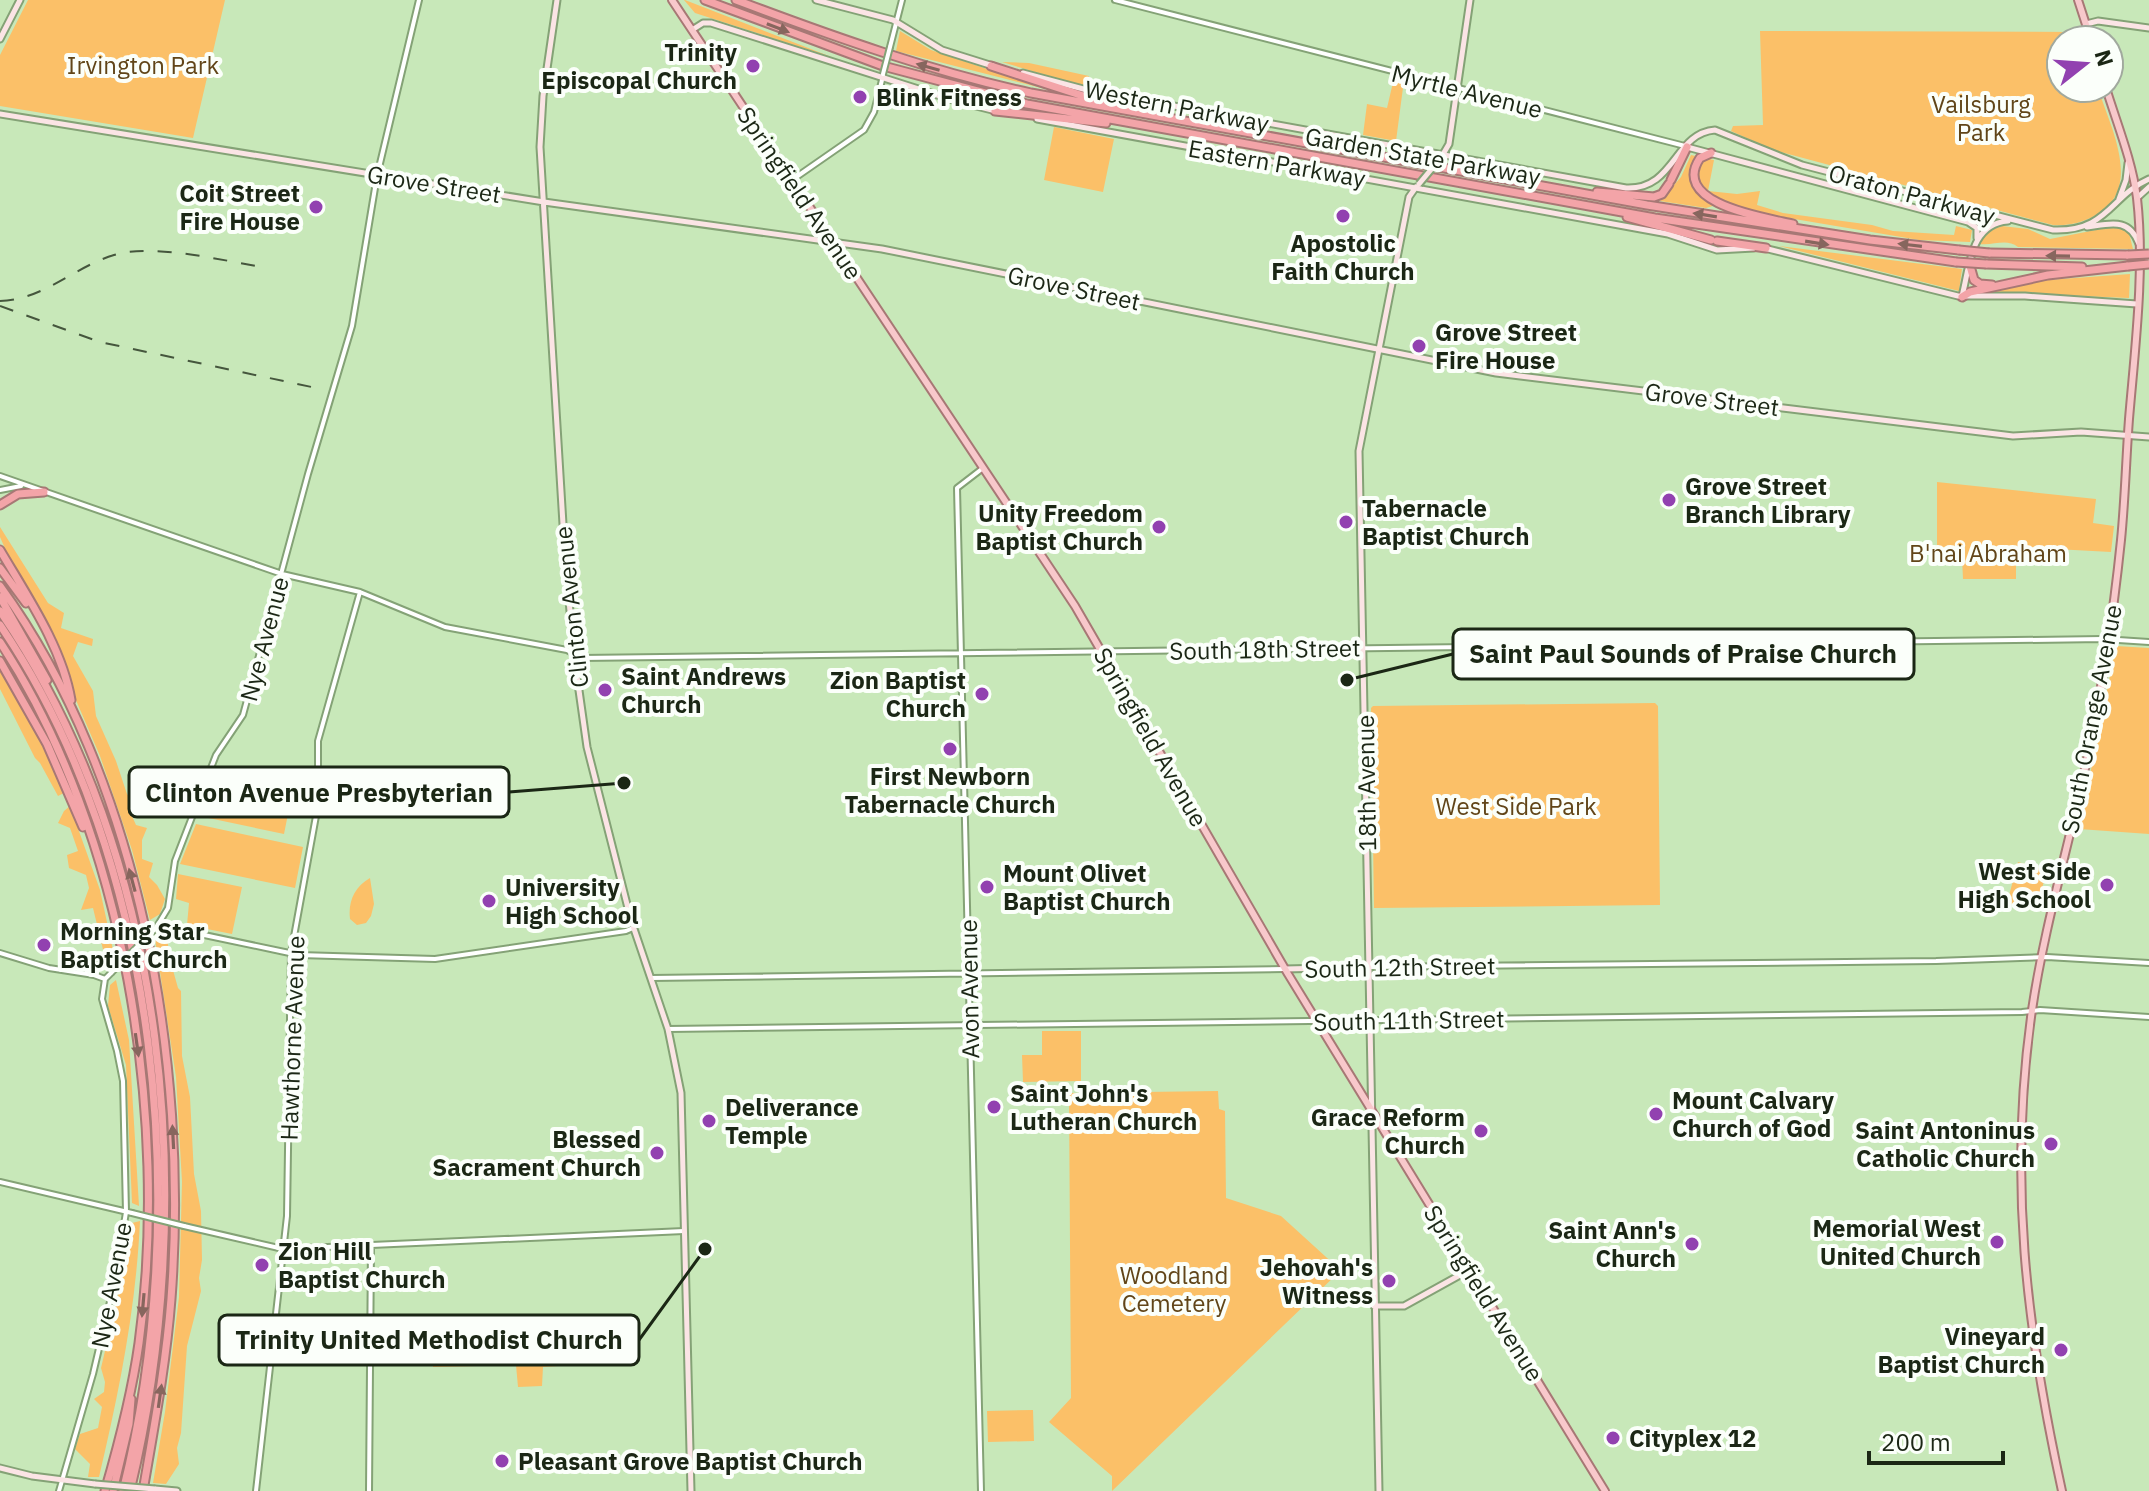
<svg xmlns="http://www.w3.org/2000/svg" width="2149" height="1491" viewBox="0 0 2149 1491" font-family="'IBM Plex Sans',sans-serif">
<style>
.green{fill:#fbc068}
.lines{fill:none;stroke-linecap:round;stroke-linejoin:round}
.tertiary-casing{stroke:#84a276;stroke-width:8}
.secondary-casing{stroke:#84a276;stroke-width:9}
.primary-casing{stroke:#a77875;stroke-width:10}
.motorway-casing{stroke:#a77875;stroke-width:11}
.tertiary{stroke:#fff;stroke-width:4}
.secondary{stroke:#fbe4e5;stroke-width:5}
.primary{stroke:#f8c8cb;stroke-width:6}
.motorway{stroke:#f3a4a8;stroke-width:7}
.rail{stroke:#45563d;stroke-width:2;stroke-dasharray:14 14;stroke-linecap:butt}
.tertiary-bridge-casing{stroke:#84a276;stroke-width:8;stroke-linecap:butt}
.secondary-bridge-casing{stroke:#84a276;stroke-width:9;stroke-linecap:butt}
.motorway-bridge-casing{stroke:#a77875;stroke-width:11;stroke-linecap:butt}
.tertiary-bridge{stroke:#fff;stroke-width:4}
.secondary-bridge{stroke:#fbe4e5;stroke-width:5}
.motorway-bridge{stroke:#f3a4a8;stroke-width:7}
.oneway{fill:#87665e}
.poi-dot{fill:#9241b0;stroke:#fbfffa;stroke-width:3}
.labels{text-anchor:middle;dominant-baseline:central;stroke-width:8;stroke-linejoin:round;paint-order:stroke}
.poi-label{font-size:24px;font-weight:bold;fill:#1b2715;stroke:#fbfffa;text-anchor:start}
.park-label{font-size:24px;fill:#614518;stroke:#fbfffa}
.street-label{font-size:24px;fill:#1b2715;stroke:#fbfffa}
.leader{fill:none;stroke:#1b2715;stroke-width:3}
.callout-dot{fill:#1b2715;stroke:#fbfffa;stroke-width:3}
.callout{fill:#fbfffa;stroke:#1b2715;stroke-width:3}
.callout-label{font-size:26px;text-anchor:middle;font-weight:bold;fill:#1b2715}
</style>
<rect width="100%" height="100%" fill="#c8e8b9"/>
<path class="green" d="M28,0H225L193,138L0,106V55Z
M684,0H685L834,58L695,13Z
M900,31L931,50L1046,89L896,51Z
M1760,31L2080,32L2083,40H2061V88H2098C2110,127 2144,188 2096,215C2082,223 2068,226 2053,225L1773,150L1731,131L1733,126L1763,125Z
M1002,62L1029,63L1089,76L1085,87Z
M1394,78L1404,80L1396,141L1363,135L1367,104L1387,108Z
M1054,127L1114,139L1103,192L1044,180Z
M1691,155L1714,160L1708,191L1737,194L1760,191L1757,205L1783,213L1872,225L1893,231L1954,235L1956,226L1972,230L1970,242L1919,240L1746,211L1723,203L1706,208L1660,201L1681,177Z
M2002,226L2028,229L2050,239L2116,226L2129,233L2133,249L2018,247C2006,238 1994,246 1979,244L1986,232Z
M1779,246L1962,269L1959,291Z
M2130,274L2129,298L1985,292L2029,284L2034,281Z
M1937,482L2096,499L2093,523L2114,526L2111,552L2016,547V579H1963L1962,558L1937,559Z
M0,527L48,603L64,613L61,628L93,639L92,646L78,642L73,656L93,691L96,716L116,761L127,794L134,803L132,816L136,825L147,828L142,840V859L153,863L149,877L157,885L165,899L160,914L150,920L132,850L100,756L66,677L61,655L7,553L0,537Z
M2116,646L2149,648V834L2079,829Z
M0,668L37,733L64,793L58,796L40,763L35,758L0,689Z
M1655,703L1658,706L1660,905L1374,908L1371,708L1373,706Z
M214,776L246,783L243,802L252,804L256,784L276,789L272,810L288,814L284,834L199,816Z
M70,806L100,890L115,959L107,966L93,908L81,910L89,888L86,875L69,868L67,855L78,851L70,828L58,823L64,811Z
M196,824L303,847L295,888L180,864Z
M2018,862L2047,870L2036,911L2007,903Z
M178,874L242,887L232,934L187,925L189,903L176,899Z
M370,878L374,904L371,916L366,923L357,925L350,919C348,902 354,887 370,878Z
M164,932L167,933L169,956L178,988L181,991L182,1056L190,1097L194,1174L201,1211L202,1260L199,1278L201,1291L187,1346L181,1433L177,1448L179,1464L166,1484L153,1483L165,1412L179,1297L182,1182L176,1077L155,939Z
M116,980L129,1040L139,1206L132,1203L126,1065L108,1006L110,985Z
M1042,1031H1081V1081L1023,1082L1022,1055H1042Z
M1218,1091L1219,1109L1225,1111L1226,1198L1281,1216L1337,1267V1274L1112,1491V1476L1049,1422L1071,1398L1069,1093Z
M140,1221C136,1309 119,1392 99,1477H88L90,1464L75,1449L80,1434L98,1428L102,1407L94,1399L104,1392L105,1382L101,1368L127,1257L132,1223Z
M615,1332L617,1362L543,1367L542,1386L518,1387L516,1365L433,1367V1337Z
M1033,1410L1034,1441L988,1442L987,1411Z"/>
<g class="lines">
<g class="tertiary-casing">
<path id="tertiary" d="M1115,0L1685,146
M890,47L902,0
M792,180L864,130L874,112L883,76
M0,476L282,574L360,592L445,627L567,650L581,658L2103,639L2149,642
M0,490L21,486
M160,923L171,928L299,955L435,959L626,931L633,928
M156,928L168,908L175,861L216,755L243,715L308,474L352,326L377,176L419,0
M0,953L49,968L94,975L105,979
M1368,967L1936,961L2047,957L2149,963
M651,978L1285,969
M668,1029L2022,1012L2040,1010L2149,1017
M0,1182L132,1213
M184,1226L283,1249L684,1231
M59,1491L93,1374L116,1276L126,1212L123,1081L117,1051L102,999L105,979L111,973
M256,1491L287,1216L291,953L318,805V741L360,592
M369,1491L371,1245
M981,1491L957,488L983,468"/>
</g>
<g class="secondary-casing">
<path id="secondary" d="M557,0L543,96L540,147L565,557L574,655L587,747L631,920L668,1029L681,1093L691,1491
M816,0L893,20L942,50L993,66
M2086,24L2098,21L2149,28
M692,30L703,23H711L956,101L996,111
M0,39L20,0
M1023,73L1091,91L1626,188C1675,190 1674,133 1715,130L1802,165L2053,230C2108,232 2110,196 2149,179
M0,114L544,202L882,249L1496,373L2013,436L2081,432L2149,437
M1037,119L1668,234L1717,250L1754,248
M1687,147L1968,222L1977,228V238
M1442,156L1449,144L1470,0
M2137,198L2149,187
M2119,199L2126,180L2128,163
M2087,227C2110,224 2129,217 2139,244
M1764,248L1958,296H2025L2137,304
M1962,296C1970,266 1970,224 2008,221
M1285,969L1368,967
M1374,1306H1404L1469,1270
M0,1468L32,1476L95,1484
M155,1489L177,1491
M1379,1491L1359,451L1409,197L1416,187"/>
</g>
<g class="primary-casing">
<path id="primary" d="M672,0L1075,606L1288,974L1605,1491
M2078,0L2091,40
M2062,1491C2026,1327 2008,1178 2032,1010C2044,929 2067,852 2084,773C2101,696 2113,618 2121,540C2125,500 2126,459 2129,419C2135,348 2145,269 2137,198C2132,160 2117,124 2106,88"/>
</g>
<g class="motorway-casing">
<path id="motorway" d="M705,0L883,66L1027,104L1655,218L1956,262
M736,0C834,37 930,71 1031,93L1647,205L1870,240L1959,250
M991,66L1108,104
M995,111L1106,123
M1711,153L1700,158C1669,204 1767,218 1793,224
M1671,180L1687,147
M1597,192L1654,197L1662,194L1669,184
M1627,217L1711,240
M1717,241L1766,248
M1989,253L2128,255
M1986,264L2082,267
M1970,266L1974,280L1980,284L1992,285
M1962,297L1970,292L2048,275L2128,266
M0,505L18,494L44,492
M0,550C27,596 62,647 71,700
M0,568L26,603
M0,586C140,779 189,1064 171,1299C166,1364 154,1427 143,1491
M0,597L47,680
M0,611C170,858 199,1206 130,1491
M0,625C162,863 192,1216 123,1491
M0,642C125,832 170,1120 139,1343C132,1393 119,1443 105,1491
M0,661L47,744L83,827
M113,1491L129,1424L131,1399"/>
</g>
<use href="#tertiary" class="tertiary"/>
<use href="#secondary" class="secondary"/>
<use href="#primary" class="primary"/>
<use href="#motorway" class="motorway"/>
<path class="rail" d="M0,301C43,300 74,267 114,255C153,243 225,261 267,268
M0,306L100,342L321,389"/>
<g class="tertiary-bridge-casing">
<path id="tertiary-bridge" d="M883,74L890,47
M111,973L156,928
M132,1213L184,1226"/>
</g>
<g class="secondary-bridge-casing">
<path id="secondary-bridge" d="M1419,184L1439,160
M95,1484L155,1489"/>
</g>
<g class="motorway-bridge-casing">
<path id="motorway-bridge" d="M1959,250L1989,253
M2128,255L2149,254
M1956,262L1986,264
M2128,266L2149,264"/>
</g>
<use href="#tertiary-bridge" class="tertiary-bridge"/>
<use href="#secondary-bridge" class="secondary-bridge"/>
<use href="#motorway-bridge" class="motorway-bridge"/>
</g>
<defs><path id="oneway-solid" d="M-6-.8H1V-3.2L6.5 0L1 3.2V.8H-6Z" transform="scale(2)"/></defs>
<g class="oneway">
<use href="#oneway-solid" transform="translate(778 28) rotate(21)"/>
<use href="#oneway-solid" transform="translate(928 67) rotate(-164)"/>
<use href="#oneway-solid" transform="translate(1705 215) rotate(-171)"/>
<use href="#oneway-solid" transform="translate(1817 243) rotate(9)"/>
<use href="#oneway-solid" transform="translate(1910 245) rotate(-173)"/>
<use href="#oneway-solid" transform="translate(2058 256) rotate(-179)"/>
<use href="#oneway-solid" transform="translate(132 880) rotate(-105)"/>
<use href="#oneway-solid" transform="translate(137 1045) rotate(82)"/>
<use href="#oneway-solid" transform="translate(173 1137) rotate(-93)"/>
<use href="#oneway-solid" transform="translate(143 1305) rotate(95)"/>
<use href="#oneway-solid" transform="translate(160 1396) rotate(-82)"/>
</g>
<g class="poi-dot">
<circle cx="753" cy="66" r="8"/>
<circle cx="860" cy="97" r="8"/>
<circle cx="316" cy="207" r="8"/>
<circle cx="1343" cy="216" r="8"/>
<circle cx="1419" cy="346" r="8"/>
<circle cx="1669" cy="500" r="8"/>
<circle cx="1346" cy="522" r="8"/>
<circle cx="1159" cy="527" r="8"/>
<circle cx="605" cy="690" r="8"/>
<circle cx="982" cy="694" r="8"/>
<circle cx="950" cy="749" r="8"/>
<circle cx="2107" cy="885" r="8"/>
<circle cx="987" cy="887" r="8"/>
<circle cx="489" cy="901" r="8"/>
<circle cx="44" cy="945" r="8"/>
<circle cx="994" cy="1107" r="8"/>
<circle cx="1656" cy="1114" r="8"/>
<circle cx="709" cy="1121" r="8"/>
<circle cx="1481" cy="1131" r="8"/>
<circle cx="2051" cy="1144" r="8"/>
<circle cx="657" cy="1153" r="8"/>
<circle cx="1997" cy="1242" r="8"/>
<circle cx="1692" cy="1244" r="8"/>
<circle cx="262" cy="1265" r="8"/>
<circle cx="1389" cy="1281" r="8"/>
<circle cx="2061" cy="1350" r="8"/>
<circle cx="1613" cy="1438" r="8"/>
<circle cx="502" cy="1461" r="8"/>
</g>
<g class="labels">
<g class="poi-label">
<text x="737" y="52" text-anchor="end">Trinity<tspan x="737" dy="28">Episcopal Church</tspan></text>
<text x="876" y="97">Blink Fitness</text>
<text x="300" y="193" text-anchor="end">Coit Street<tspan x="300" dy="28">Fire House</tspan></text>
<text x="1343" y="243" text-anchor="middle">Apostolic<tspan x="1343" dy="28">Faith Church</tspan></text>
<text x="1435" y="332">Grove Street<tspan x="1435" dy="28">Fire House</tspan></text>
<text x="1685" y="486">Grove Street<tspan x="1685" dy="28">Branch Library</tspan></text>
<text x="1362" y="508">Tabernacle<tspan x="1362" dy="28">Baptist Church</tspan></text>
<text x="1143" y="513" text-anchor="end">Unity Freedom<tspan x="1143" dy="28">Baptist Church</tspan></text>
<text x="621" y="676">Saint Andrews<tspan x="621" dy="28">Church</tspan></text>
<text x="966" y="680" text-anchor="end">Zion Baptist<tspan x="966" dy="28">Church</tspan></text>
<text x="950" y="776" text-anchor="middle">First Newborn<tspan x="950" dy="28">Tabernacle Church</tspan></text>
<text x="2091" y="871" text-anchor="end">West Side<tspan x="2091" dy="28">High School</tspan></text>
<text x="1003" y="873">Mount Olivet<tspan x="1003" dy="28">Baptist Church</tspan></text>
<text x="505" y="887">University<tspan x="505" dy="28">High School</tspan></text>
<text x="60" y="931">Morning Star<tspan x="60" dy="28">Baptist Church</tspan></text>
<text x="1010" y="1093">Saint John's<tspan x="1010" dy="28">Lutheran Church</tspan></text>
<text x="1672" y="1100">Mount Calvary<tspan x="1672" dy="28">Church of God</tspan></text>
<text x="725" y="1107">Deliverance<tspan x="725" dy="28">Temple</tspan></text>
<text x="1465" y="1117" text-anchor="end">Grace Reform<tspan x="1465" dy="28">Church</tspan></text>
<text x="2035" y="1130" text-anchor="end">Saint Antoninus<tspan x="2035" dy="28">Catholic Church</tspan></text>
<text x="641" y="1139" text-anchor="end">Blessed<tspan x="641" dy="28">Sacrament Church</tspan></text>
<text x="1981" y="1228" text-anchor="end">Memorial West<tspan x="1981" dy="28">United Church</tspan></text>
<text x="1676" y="1230" text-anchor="end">Saint Ann's<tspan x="1676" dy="28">Church</tspan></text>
<text x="278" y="1251">Zion Hill<tspan x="278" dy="28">Baptist Church</tspan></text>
<text x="1373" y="1267" text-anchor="end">Jehovah's<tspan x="1373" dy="28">Witness</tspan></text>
<text x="2045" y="1336" text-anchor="end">Vineyard<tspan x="2045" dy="28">Baptist Church</tspan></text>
<text x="1629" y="1438">Cityplex 12</text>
<text x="518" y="1461">Pleasant Grove Baptist Church</text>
</g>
<g class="park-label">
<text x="143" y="65">Irvington Park</text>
<text x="1981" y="104">Vailsburg<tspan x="1981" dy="28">Park</tspan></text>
<text x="1988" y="553">B'nai Abraham</text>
<text x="1516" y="806">West Side Park</text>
<text x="1174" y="1275">Woodland<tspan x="1174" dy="28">Cemetery</tspan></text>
</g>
<g class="street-label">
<text transform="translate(1467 91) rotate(14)">Myrtle Avenue</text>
<text transform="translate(1177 106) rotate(11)">Western Parkway</text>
<text transform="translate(1423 156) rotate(10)">Garden State Parkway</text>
<text transform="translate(1277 163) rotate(10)">Eastern Parkway</text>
<text transform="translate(434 184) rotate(9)">Grove Street</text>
<text transform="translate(800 193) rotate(56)">Springfield Avenue</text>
<text transform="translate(1912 194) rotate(15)">Oraton Parkway</text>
<text transform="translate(1074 288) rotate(12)">Grove Street</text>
<text transform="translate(1712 399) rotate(7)">Grove Street</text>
<text transform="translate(571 607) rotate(-96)">Clinton Avenue</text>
<text transform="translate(264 639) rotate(-75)">Nye Avenue</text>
<text transform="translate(1265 649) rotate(-1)">South 18th Street</text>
<text transform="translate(2091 719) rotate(-79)">South Orange Avenue</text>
<text transform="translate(1151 737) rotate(60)">Springfield Avenue</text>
<text transform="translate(1366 783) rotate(-91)">18th Avenue</text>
<text transform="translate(1400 967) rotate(-1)">South 12th Street</text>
<text transform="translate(969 989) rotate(-91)">Avon Avenue</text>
<text transform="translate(1409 1020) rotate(-1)">South 11th Street</text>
<text transform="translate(292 1038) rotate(-88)">Hawthorne Avenue</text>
<text transform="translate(111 1285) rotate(-79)">Nye Avenue</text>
<text transform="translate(1484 1293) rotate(58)">Springfield Avenue</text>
</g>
</g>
<path class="leader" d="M1347 680L1453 654M624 783L509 792M705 1249L639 1340"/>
<g class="callout-dot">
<circle cx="1347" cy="680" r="8"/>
<circle cx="624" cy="783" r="8"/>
<circle cx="705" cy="1249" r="8"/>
</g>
<g class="callout">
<rect x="1453" y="629" width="461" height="50" rx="8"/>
<rect x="129" y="767" width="380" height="50" rx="8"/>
<rect x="219" y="1315" width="420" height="50" rx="8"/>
</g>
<g class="callout-label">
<text x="1683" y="663">Saint Paul Sounds of Praise Church</text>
<text x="319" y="802">Clinton Avenue Presbyterian</text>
<text x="429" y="1349">Trinity United Methodist Church</text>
</g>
<g transform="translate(2085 64) rotate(73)"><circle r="38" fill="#fbfffa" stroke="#a1a99e" stroke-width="2"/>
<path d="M0-6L14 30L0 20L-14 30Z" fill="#9241b0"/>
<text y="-12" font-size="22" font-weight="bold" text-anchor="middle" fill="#1b2715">N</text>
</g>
<path d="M1869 1451v12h134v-12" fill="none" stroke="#1b2715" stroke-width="4"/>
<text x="1881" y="1451" font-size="24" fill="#1b2715" stroke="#fbfffa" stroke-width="6" paint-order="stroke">200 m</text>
</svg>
